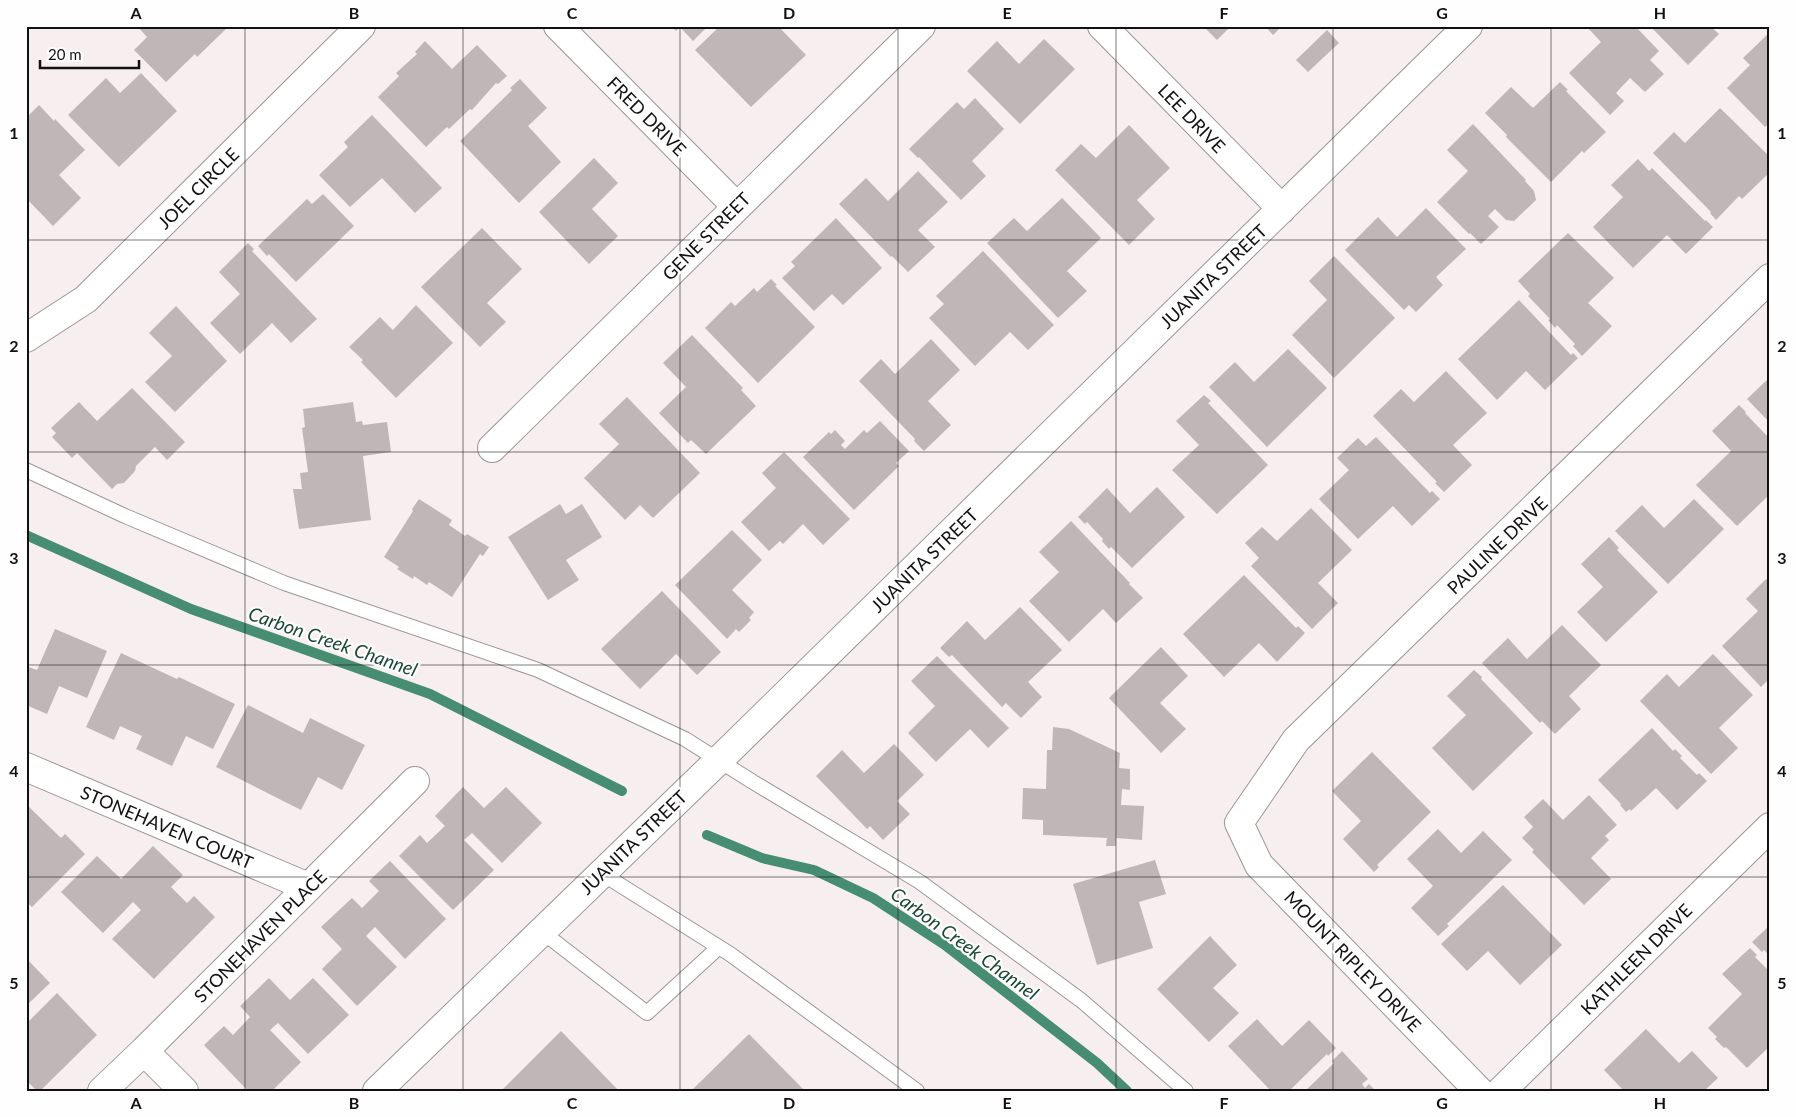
<svg xmlns="http://www.w3.org/2000/svg" width="1796" height="1117" viewBox="0 0 1796 1117" font-family="Lato,sans-serif">
<style>
.lines{fill:none;stroke-linecap:round;stroke-linejoin:round}
.stream{stroke:#478d71;stroke-width:10}
.building{fill:#bfb7b7}
.lane-casing{stroke:#9d9595;stroke-width:16}
.street-casing{stroke:#9d9595;stroke-width:30}
.lane{stroke:#fff;stroke-width:14}
.street{stroke:#fff;stroke-width:28}
.grid{fill:none;stroke:#131010;stroke-width:1;stroke-opacity:0.55}
.labels{text-anchor:middle;dominant-baseline:central;stroke-width:4.5;stroke-linejoin:round;paint-order:stroke}
.street-label{font-size:18px;fill:#131010;stroke:#fefefe}
.water-label{font-size:19px;font-style:italic;fill:#1b4736;stroke:#fefefe}
.neatline{fill:none;stroke:#131010;stroke-width:2}
.grid-label{font-size:16px;text-anchor:middle;font-weight:bold;fill:#131010}
</style>
<rect width="100%" height="100%" fill="#f7efef"/>
<g class="lines">
<path class="stream" d="M26,535L191,609L430,694L622,791
M707,835L762,858L814,870L873,898L945,945L1097,1063L1127,1091"/>
</g>
<path class="building" d="M137,26H223L226,29L197,57L195,54L166,82L134,50L147,37Z
M671,26H708L693,41L680,27L676,31Z
M720,26H778L806,55L751,107L695,50Z
M1203,26H1231L1217,40Z
M1265,26H1282L1273,35Z
M1586,26H1635L1659,51L1650,60L1664,74L1645,92L1630,78L1616,93L1624,101L1610,115L1569,73L1601,42Z
M1650,26H1710L1719,34L1688,65Z
M1327,30L1339,43L1308,72L1296,60Z
M1770,32V123L1765,127L1727,88L1750,65L1743,58Z
M1044,39L1075,69L1020,124L967,71L997,41L1019,64Z
M425,41L452,69L477,45L507,76L498,84L496,83L472,110L470,109L449,129L447,127L426,147L378,97L399,76L396,73L417,54L415,52Z
M141,73L177,111L119,167L68,115L106,78L120,93Z
M520,79L547,108L528,126L561,162L519,203L460,141L512,90L510,88Z
M1560,82L1568,90L1566,91L1606,132L1584,153L1582,151L1551,182L1506,137L1507,135L1485,113L1511,87L1533,108Z
M975,98L1004,129L972,161L986,176L961,200L919,157L918,158L909,149L957,102L964,109Z
M39,105L54,121L55,119L85,150L59,175L81,198L53,226L26,198V118Z
M1720,108L1770,157V172L1742,199L1739,196L1716,220L1710,213L1711,212L1653,153L1674,132L1685,143Z
M372,115L442,188L415,213L382,178L350,207L319,175L348,147L344,142Z
M1473,124L1526,180L1525,181L1534,191L1536,200L1514,221L1506,220L1495,209L1488,216L1499,227L1481,244L1470,233L1469,234L1437,202L1468,171L1447,150Z
M1129,125L1170,168L1137,200L1155,219L1129,245L1055,170L1081,144L1096,158Z
M594,158L618,183L592,209L618,236L589,264L539,212Z
M1638,159L1649,171L1652,168L1705,221L1706,220L1713,227L1686,254L1667,235L1633,268L1593,227L1623,197L1611,185Z
M918,171L948,202L918,230L935,247L908,272L892,256L891,257L839,204L866,178L888,201Z
M323,194L354,226L296,282L269,254L267,256L258,246L307,199L312,204Z
M1062,198L1101,238L1067,271L1087,291L1058,318L987,243L1014,218L1027,231Z
M1426,208L1466,249L1436,277L1443,285L1416,312L1409,305L1404,310L1345,250L1378,217L1397,237Z
M836,218L882,268L843,305L832,294L814,311L782,278L795,266L791,262Z
M482,228L522,269L487,303L506,322L480,347L421,287Z
M1568,233L1614,278L1588,303L1612,326L1582,356L1573,346L1575,344L1557,325L1555,328L1548,320L1550,319L1528,296L1530,294L1518,281Z
M248,243L254,249L252,251L317,319L291,343L272,323L240,354L210,323L240,294L219,272Z
M983,251L1054,325L1028,350L1010,332L975,366L929,318L944,304L936,296Z
M1334,256L1395,318L1334,378L1292,335L1327,300L1309,281Z
M771,279L777,285L775,286L815,327L758,383L705,328L731,302L735,306L754,288L757,292Z
M1519,300L1571,355L1573,353L1578,358L1545,390L1526,371L1497,400L1458,359Z
M416,305L453,343L396,398L361,362L363,360L349,347L380,317L393,330Z
M176,306L227,361L175,412L145,382L172,356L149,333Z
M692,335L743,388L741,390L756,406L706,454L691,440L688,443L659,413L686,387L663,363Z
M931,339L960,370L928,401L951,425L924,451L914,441L915,439L859,381L881,359L895,374Z
M1288,349L1327,388L1267,447L1209,387L1235,362L1254,382Z
M1446,371L1487,413L1453,445L1472,465L1444,492L1435,483L1437,482L1373,416L1401,389L1414,402Z
M1770,377V423L1747,399Z
M132,388L185,442L167,460L155,447L136,466L135,471L124,483L117,484L112,489L77,453L72,458L52,437L56,433L51,428L79,402L97,421Z
M1204,395L1211,401L1208,403L1268,465L1217,514L1172,470L1199,445L1176,421Z
M627,397L700,473L653,518L640,505L625,520L584,478L619,444L599,424Z
M353,402L356,422L362,421L363,425L387,422L391,452L363,456L371,520L299,529L293,489H302L300,473L308,472L302,428L305,427L303,409Z
M1739,405L1746,412L1745,413L1770,439V494L1737,526L1696,485L1731,451L1712,431Z
M880,421L909,451L896,463L899,466L854,510L803,457L829,432L831,434L835,430L845,441L841,445L845,449L864,430L867,433Z
M1376,437L1430,493L1432,491L1440,499L1412,526L1393,506L1358,539L1319,499L1349,470L1337,458L1358,438L1366,446Z
M784,452L850,519L823,545L803,524L783,544L780,541L769,551L741,522L776,488L762,473Z
M1157,487L1185,517L1132,568L1111,547L1109,549L1102,541L1103,539L1087,522L1085,524L1078,517L1107,488L1130,513Z
M419,499L452,520L449,525L465,536L467,534L489,547L483,556L480,554L452,597L429,582L427,585L414,576L413,579L397,569L399,567L384,557L413,511L412,509Z
M1694,499L1724,529L1668,584L1615,531L1642,505L1664,528Z
M560,504L566,514L582,504L602,537L566,560L579,580L548,600L508,537Z
M1311,508L1352,550L1318,583L1338,603L1312,629L1251,566L1259,558L1245,543L1262,527L1277,541Z
M1071,521L1130,583L1129,584L1143,598L1116,623L1103,609L1069,642L1029,601L1059,572L1039,552Z
M732,530L762,560L732,590L754,612L749,618L751,620L739,632L736,629L727,639L675,585Z
M1609,537L1619,548L1617,550L1658,592L1606,642L1577,612L1603,587L1581,564Z
M1244,575L1296,628L1298,626L1305,633L1277,662L1259,643L1224,677L1183,634Z
M1766,579L1770,583V678L1761,687L1722,646L1758,611L1746,599Z
M662,591L721,652L697,675L676,654L640,689L601,649Z
M1020,607L1062,650L1028,682L1042,697L1021,718L1006,703L1002,707L952,655L949,657L940,648L967,621L985,640Z
M1562,625L1601,665L1569,696L1581,709L1555,734L1542,721L1540,723L1482,663L1508,638L1527,659Z
M55,629L107,651L87,698L59,686L47,714L26,705V666L37,670Z
M1161,647L1188,676L1160,703L1186,729L1161,753L1109,698Z
M121,653L177,679L179,677L235,704L213,749L186,736L172,766L136,749L142,736L120,726L114,740L86,727Z
M1713,654L1753,695L1719,728L1738,748L1711,774L1640,701L1667,674L1679,687Z
M937,656L1009,728L988,748L970,729L936,762L908,733L935,706L911,681Z
M1474,670L1482,677L1481,679L1533,733L1473,791L1432,748L1466,715L1447,696Z
M248,705L303,733L310,718L365,745L342,790L318,777L301,810L216,767Z
M1053,727L1069,729L1120,753L1119,768L1130,769V790L1122,789L1121,805L1144,806L1142,840L1116,838V846H1106L1107,838L1043,835V820L1022,819L1023,788L1046,789L1047,750H1052Z
M1652,728L1673,751L1675,749L1682,756L1680,758L1697,775L1699,773L1707,781L1677,810L1656,788L1631,811L1630,809L1626,812L1620,805L1621,804L1598,780Z
M894,744L924,775L897,801L910,814L883,840L870,826L867,829L816,776L842,750L864,773Z
M1372,752L1431,812L1377,865L1379,867L1374,872L1343,839L1361,821L1332,791Z
M463,787L484,808L506,787L542,823L502,863L472,833L464,840L494,870L453,910L399,856L420,835L427,843L445,826L435,816Z
M1589,795L1617,825L1605,836L1609,840L1591,858L1611,879L1584,905L1532,852L1534,850L1522,838L1533,827L1524,817L1543,799L1563,820Z
M26,804L61,838L65,834L85,854L32,907L26,902Z
M1438,829L1461,853L1483,831L1512,860L1447,924L1449,926L1438,936L1411,908L1433,886L1407,859Z
M153,846L183,875L171,887L187,903L194,896L215,917L154,979L112,939L141,910L133,902L103,933L61,892L97,856L121,879Z
M1155,860L1166,894L1139,902L1153,948L1097,965L1073,884Z
M390,861L446,919L405,959L375,927L366,936L397,967L357,1006L322,969L342,949L321,927L352,898L362,908L379,891L369,881Z
M1503,885L1562,945L1520,985L1488,951L1467,971L1441,944Z
M1770,925V956L1764,950L1762,952L1752,942Z
M1210,936L1237,965L1213,988L1239,1013L1209,1042L1157,989Z
M1750,948L1757,955L1755,957L1770,972V1046L1747,1068L1726,1047L1724,1048L1715,1039L1717,1037L1708,1028L1742,994L1722,974Z
M26,958L50,983L26,1006Z
M269,978L290,1000L313,978L349,1015L308,1054L278,1023L270,1030L301,1062L272,1091H248L204,1045L224,1026L233,1035L250,1017L240,1006Z
M57,993L97,1035L40,1091H37L26,1080V1020L28,1022Z
M1257,1019L1282,1046L1309,1020L1336,1048L1328,1056L1327,1054L1289,1091H1271L1228,1046Z
M1646,1029L1679,1063L1692,1051L1718,1078L1704,1091H1624L1604,1070Z
M561,1031L619,1091H501Z
M749,1034L805,1091H691Z
M1342,1051L1368,1079L1362,1084L1365,1088L1369,1084L1376,1091H1305L1334,1063L1332,1061Z"/>
<g class="lines">
<g class="lane-casing">
<path id="lane" d="M26,470L125,516L284,583L538,670L685,739L753,782L920,882L1082,1001L1186,1091
M601,873L730,954L917,1091
M541,931L647,1013L719,947"/>
</g>
<g class="street-casing">
<path id="street" d="M558,26L736,206
M1102,26L1282,209
M26,338L86,299L361,26
M492,448L921,26
M26,767L308,887
M102,1091L144,1051
M184,1091L144,1051L415,781
M377,1091L718,761L1468,26
M1479,1091L1259,865L1239,823L1296,740L1770,278
M1501,1091L1770,827"/>
</g>
<use href="#lane" class="lane"/>
<use href="#street" class="street"/>
</g>
<path class="grid" d="M245,26V1091M463,26V1091M680,26V1091M898,26V1091M1116,26V1091M1333,26V1091M1551,26V1091M26,240H1770M26,452H1770M26,665H1770M26,877H1770"/>
<g class="labels">
<g class="street-label">
<text transform="translate(647 116) rotate(45)">FRED DRIVE</text>
<text transform="translate(1192 118) rotate(46)">LEE DRIVE</text>
<text transform="translate(198 188) rotate(-45)">JOEL CIRCLE</text>
<text transform="translate(706 236) rotate(-45)">GENE STREET</text>
<text transform="translate(1213 276) rotate(-44)">JUANITA STREET</text>
<text transform="translate(1497 545) rotate(-44)">PAULINE DRIVE</text>
<text transform="translate(924 560) rotate(-44)">JUANITA STREET</text>
<text transform="translate(167 827) rotate(23)">STONEHAVEN COURT</text>
<text transform="translate(633 842) rotate(-44)">JUANITA STREET</text>
<text transform="translate(260 936) rotate(-45)">STONEHAVEN PLACE</text>
<text transform="translate(1636 959) rotate(-45)">KATHLEEN DRIVE</text>
<text transform="translate(1353 961) rotate(46)">MOUNT RIPLEY DRIVE</text>
</g>
<g class="water-label">
<text transform="translate(333 641) rotate(19)">Carbon Creek Channel</text>
<text transform="translate(965 943) rotate(36)">Carbon Creek Channel</text>
</g>
</g>
<rect width="1796" height="1117" fill="none" stroke="#fefefe" stroke-width="55"/>
<path d="M40 60v8h99v-8" fill="none" stroke="#131010" stroke-width="2.5"/>
<text x="48" y="60" font-size="15" fill="#131010" stroke="#fefefe" stroke-width="4" paint-order="stroke">20 m</text>
<rect x="28" y="28" width="1740" height="1062" class="neatline"/>
<g class="grid-label">
<text x="136" y="19">A</text>
<text x="354" y="19">B</text>
<text x="572" y="19">C</text>
<text x="789" y="19">D</text>
<text x="1007" y="19">E</text>
<text x="1224" y="19">F</text>
<text x="1442" y="19">G</text>
<text x="1660" y="19">H</text>
<text x="14" y="139">1</text>
<text x="1782" y="139">1</text>
<text x="14" y="352">2</text>
<text x="1782" y="352">2</text>
<text x="14" y="564">3</text>
<text x="1782" y="564">3</text>
<text x="14" y="777">4</text>
<text x="1782" y="777">4</text>
<text x="14" y="989">5</text>
<text x="1782" y="989">5</text>
<text x="136" y="1109">A</text>
<text x="354" y="1109">B</text>
<text x="572" y="1109">C</text>
<text x="789" y="1109">D</text>
<text x="1007" y="1109">E</text>
<text x="1224" y="1109">F</text>
<text x="1442" y="1109">G</text>
<text x="1660" y="1109">H</text>
</g>
</svg>
